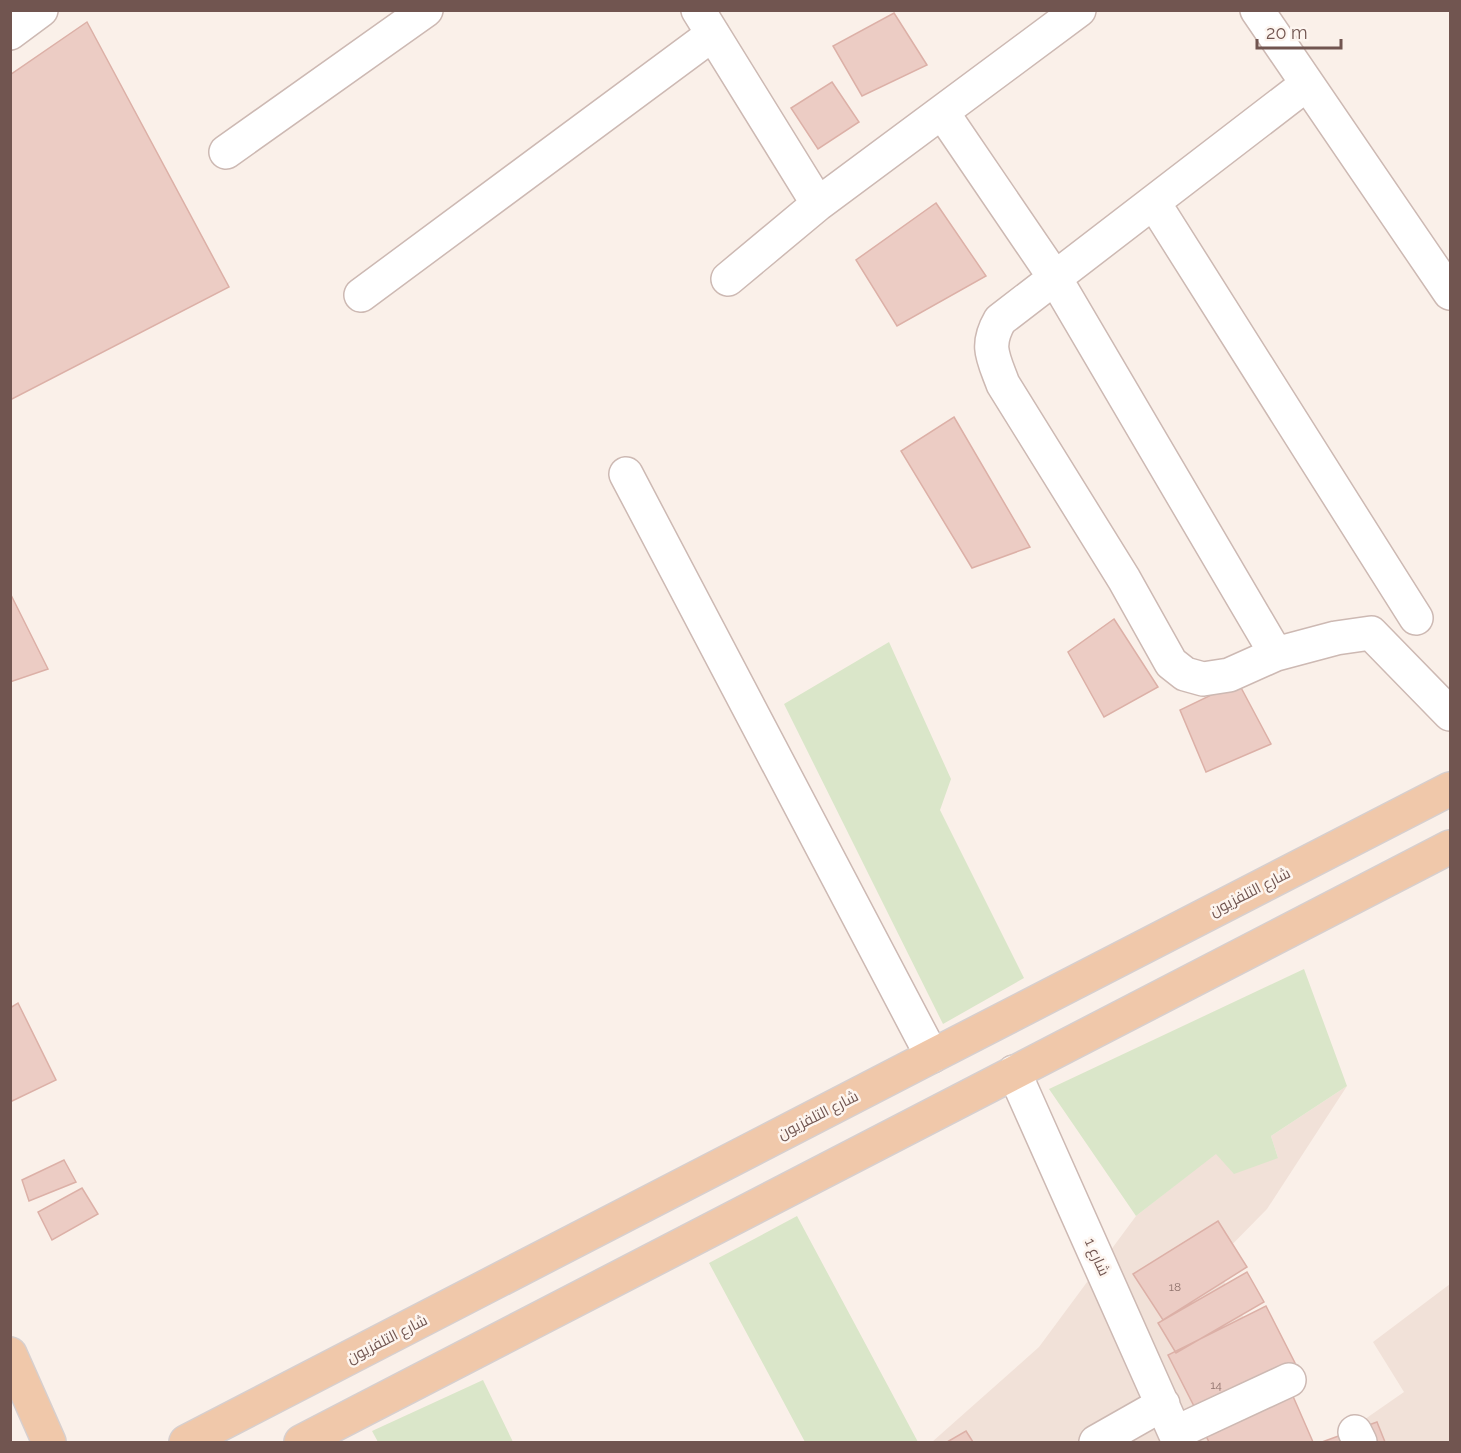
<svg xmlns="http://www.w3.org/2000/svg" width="1461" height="1453" viewBox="0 0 1461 1453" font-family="Raleway,Cairo,sans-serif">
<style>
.residential{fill:#f1e1d8}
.green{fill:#dae6c9}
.building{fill:#ecccc4;stroke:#dcb0a7;stroke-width:1.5}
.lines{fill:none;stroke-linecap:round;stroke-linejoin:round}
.minor-casing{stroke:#cdb9b3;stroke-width:36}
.major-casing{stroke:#d7cfce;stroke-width:36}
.minor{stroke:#fff;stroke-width:33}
.major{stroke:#f0c8aa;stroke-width:33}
.labels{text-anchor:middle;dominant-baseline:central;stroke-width:5;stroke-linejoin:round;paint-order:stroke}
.number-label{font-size:12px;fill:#90736d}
.street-label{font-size:15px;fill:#715550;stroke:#fdf5ef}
</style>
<rect width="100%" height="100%" fill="#faf0e9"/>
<path class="residential" d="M1347,1086L1267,1209L1214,1263L1312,1442H932L1039,1347L1136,1216L1216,1153L1278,1158L1271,1136Z
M1450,1284V1442H1332L1404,1392L1373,1342Z"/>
<path class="green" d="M889,642L951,779L940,810L1024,978L943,1024L784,704Z
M1304,969L1347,1086L1271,1136L1278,1158L1234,1174L1216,1154L1136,1216L1049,1089Z
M797,1216L918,1442H805L709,1263Z
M483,1380L513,1442H378L372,1431Z"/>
<path class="building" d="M894,13L927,65L862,96L833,46Z
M87,22L229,287L10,400V75Z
M832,82L859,122L818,149L791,108Z
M936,203L986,276L897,326L856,260Z
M954,417L1030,547L972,568L901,451Z
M10,593L48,669L10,682Z
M1114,619L1158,687L1104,717L1068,652Z
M1238,682L1271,744L1206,772L1180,710Z
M18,1003L56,1080L10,1102V1008Z
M64,1160L76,1182L29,1201L22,1180Z
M82,1188L98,1214L52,1240L38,1212Z
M1218,1221L1247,1267L1163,1320L1133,1274Z
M1247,1272L1264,1302L1176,1353L1158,1323Z
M1266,1306L1295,1363L1197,1412L1168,1355Z
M1292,1394L1313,1442H1209L1204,1432Z
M1377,1422L1385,1442H1322Z
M966,1431L973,1442H947Z"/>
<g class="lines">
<g class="minor-casing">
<path id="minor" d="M698,10L818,204
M1257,10L1450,293
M10,33L41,10
M1307,84L1000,320C985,346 993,357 1003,384L1124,579L1171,663L1185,674L1203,679L1229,675L1276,654L1336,638L1371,633L1450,714
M942,112L1055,278L1276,654
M226,152L426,10
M1154,203L1416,618
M728,279L818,204L1079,10
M361,295L713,34
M626,474L932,1056
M1014,1072L1179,1442
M1355,1432L1360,1442
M1175,1433L1289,1380
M1096,1442L1163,1404"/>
</g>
<g class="major-casing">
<path id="major" d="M10,1354L49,1442
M186,1442L932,1056L1450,789
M301,1442L1450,847"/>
</g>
<use href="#minor" class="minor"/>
<use href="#major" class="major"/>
</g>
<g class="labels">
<g class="number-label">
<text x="1175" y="1287">18</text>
<text x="1216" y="1385">14</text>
</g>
<g class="street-label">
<text transform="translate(1250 892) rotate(-27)">شارع التلفزيون</text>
<text transform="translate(818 1115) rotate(-27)">شارع التلفزيون</text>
<text transform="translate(1097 1257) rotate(66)">شارع 1</text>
<text transform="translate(387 1339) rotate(-27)">شارع التلفزيون</text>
</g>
</g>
<rect width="1461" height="1453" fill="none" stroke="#715550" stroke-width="24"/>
<path d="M1257 39v9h84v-9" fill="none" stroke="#715550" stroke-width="3"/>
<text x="1266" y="39" font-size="18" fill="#715550" stroke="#fdf5ef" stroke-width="4.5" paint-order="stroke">20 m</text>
</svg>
